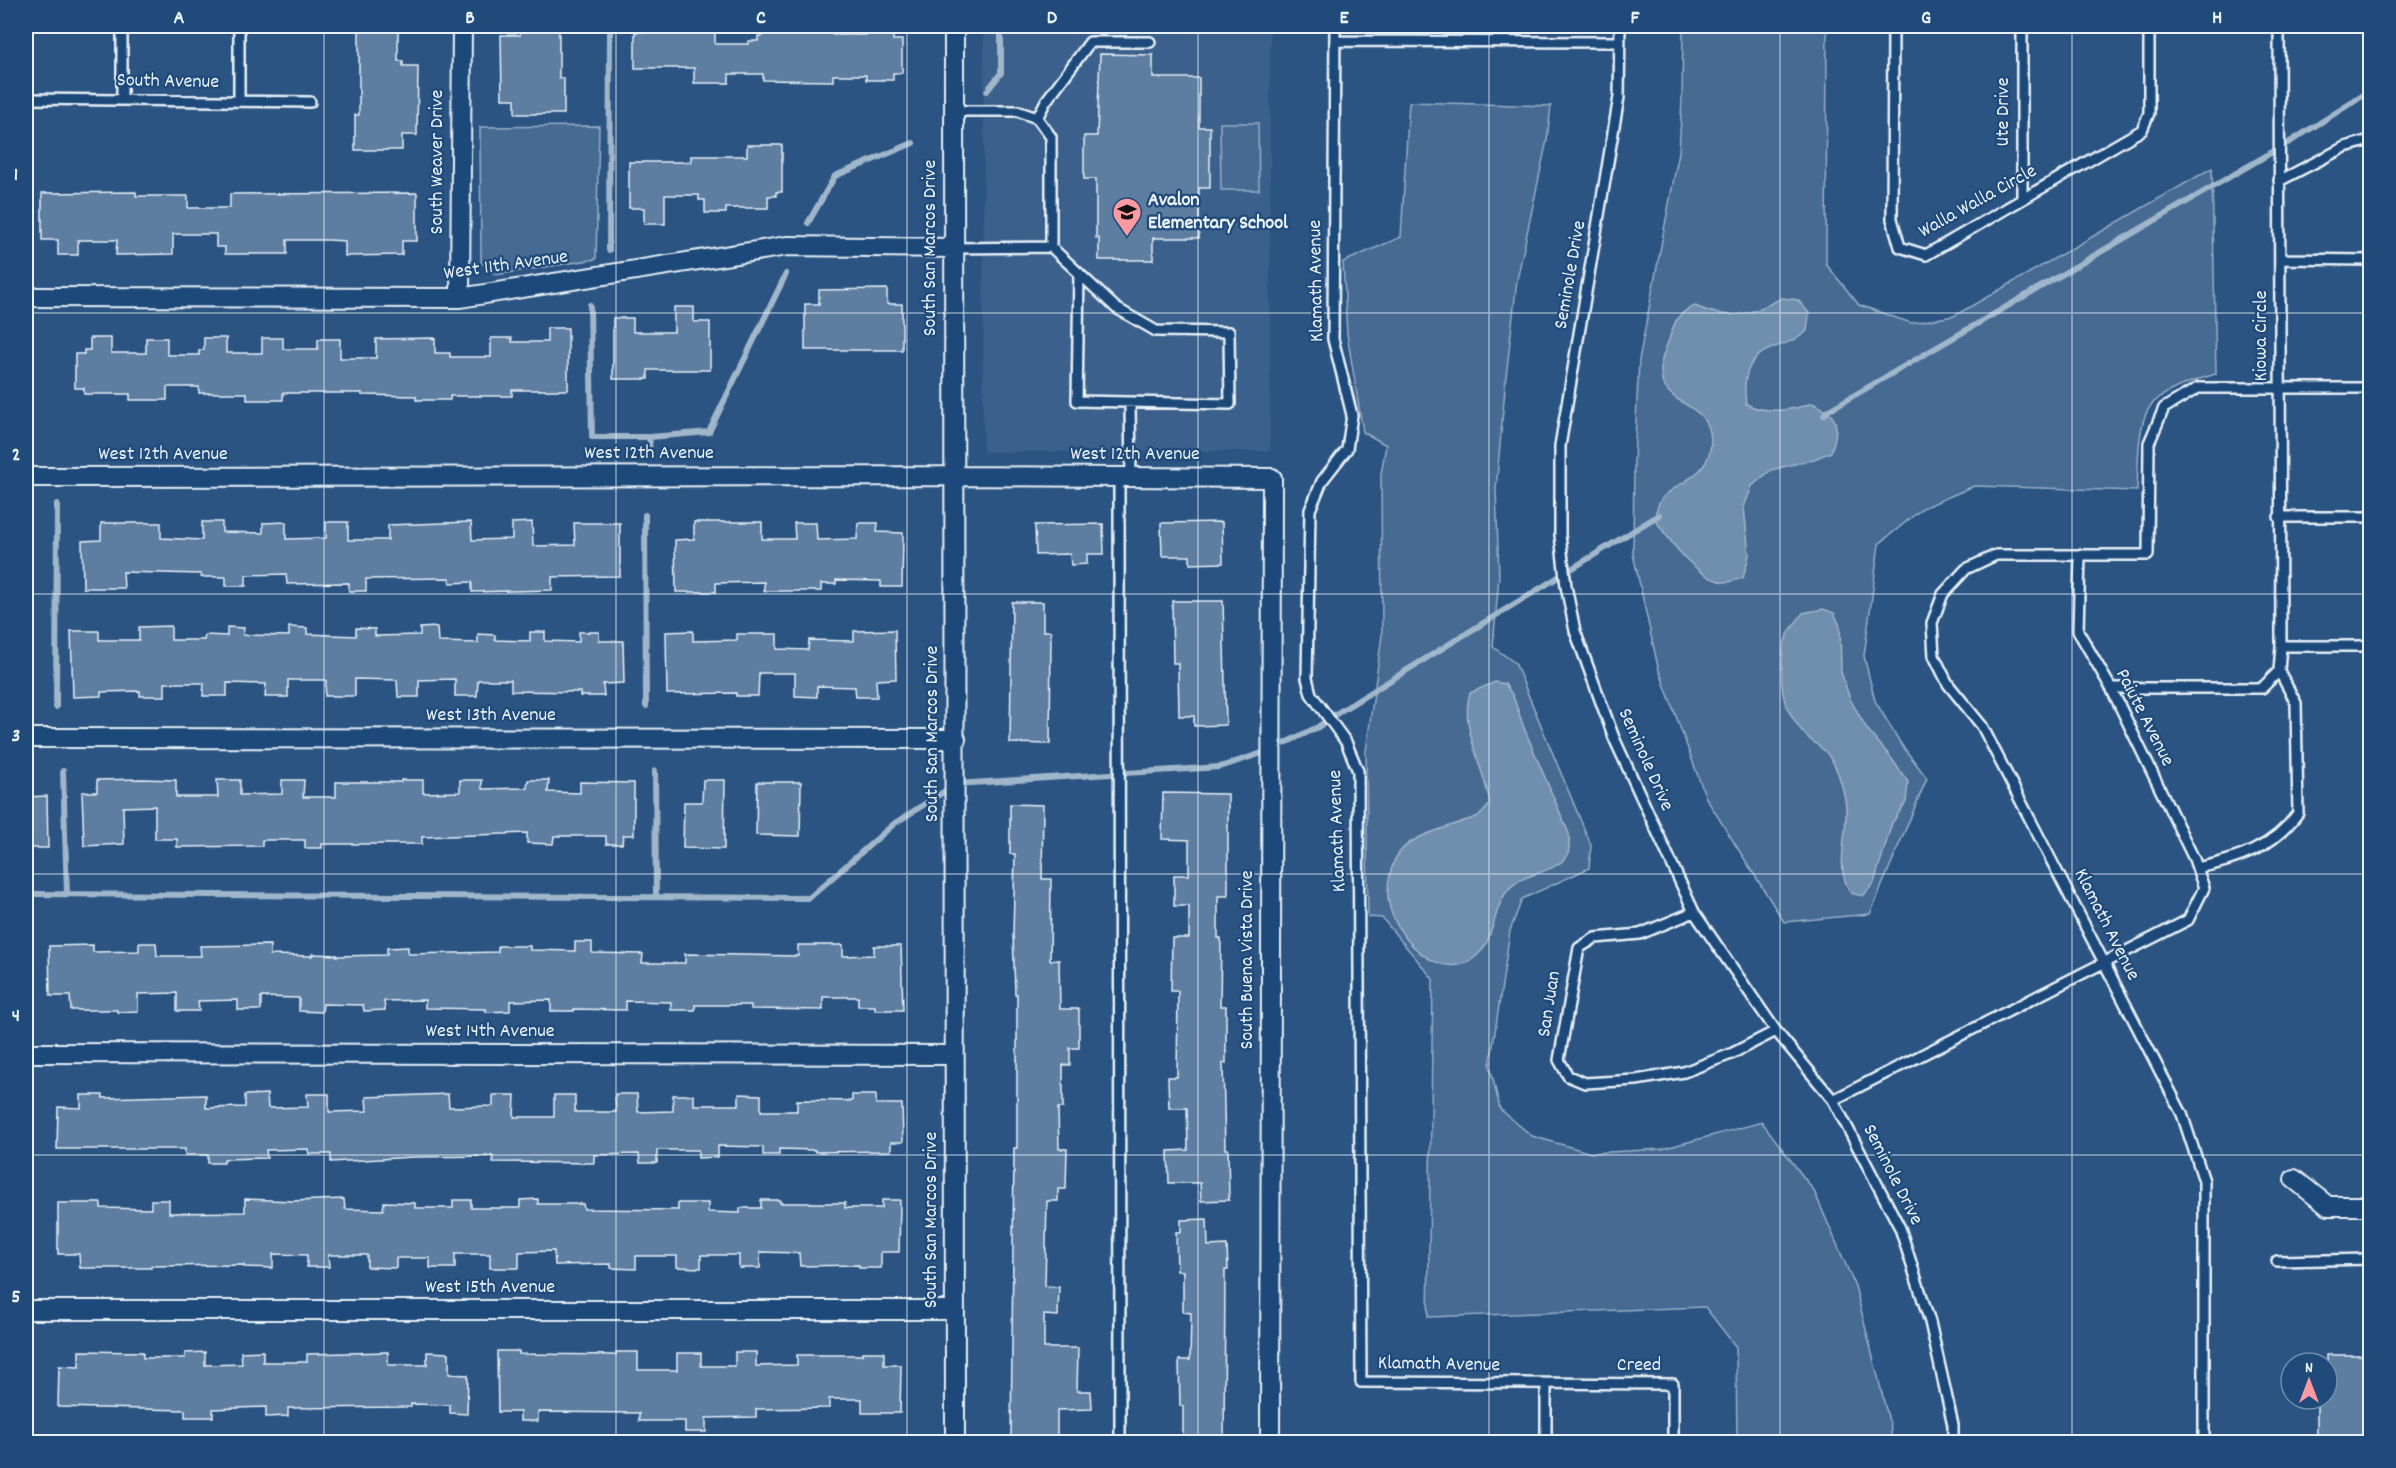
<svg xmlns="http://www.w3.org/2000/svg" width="2396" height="1468" viewBox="0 0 2396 1468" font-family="Dekko,sans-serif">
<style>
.built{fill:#3a608b}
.green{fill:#476b93;stroke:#98aec6;stroke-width:1.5}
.water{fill:#708ead;stroke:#a0b6cb;stroke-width:1.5}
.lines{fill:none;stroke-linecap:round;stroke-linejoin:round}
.stream{stroke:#a0b6cb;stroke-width:6}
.building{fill:#5d7da1;stroke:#e8f1f8;stroke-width:1.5}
.service-casing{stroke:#e8f1f8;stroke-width:14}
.minor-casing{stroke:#e8f1f8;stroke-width:22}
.service{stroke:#1f4a7a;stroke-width:9}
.minor{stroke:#1f4a7a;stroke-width:18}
.grid{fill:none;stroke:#e8f1f8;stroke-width:1.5;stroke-opacity:0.55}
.labels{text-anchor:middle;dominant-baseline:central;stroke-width:4.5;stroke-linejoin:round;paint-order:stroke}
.street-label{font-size:20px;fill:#e8f1f8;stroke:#1f4a7a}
.poi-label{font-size:20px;font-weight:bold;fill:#e8f1f8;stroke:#1f4a7a;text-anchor:start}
.neatline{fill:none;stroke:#e8f1f8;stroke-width:2}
.grid-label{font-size:20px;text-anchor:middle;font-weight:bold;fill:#e8f1f8}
</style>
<rect width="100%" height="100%" fill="#2b5482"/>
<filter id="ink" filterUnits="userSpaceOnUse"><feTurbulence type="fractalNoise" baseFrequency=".0167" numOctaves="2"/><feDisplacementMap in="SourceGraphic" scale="12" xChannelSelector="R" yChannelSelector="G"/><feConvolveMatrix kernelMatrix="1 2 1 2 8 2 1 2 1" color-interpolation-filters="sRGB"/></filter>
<g filter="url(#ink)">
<path class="built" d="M984,26H1270V451L983,452Z"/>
<path class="green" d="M1683,26H1827L1826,264L1859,305L1911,323L1954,316L2212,168L2216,374C2196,380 2161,390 2149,408C2137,426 2138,469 2137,491L1974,486L1923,508L1879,544L1864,656L1875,701L1901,744L1927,778L1870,914L1784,922L1706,798L1658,667L1633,554L1634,461L1639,360L1679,152L1682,99Z
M1409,102L1551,106L1547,140L1517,280L1506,377L1496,489L1499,576L1493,647L1515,663L1591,845L1589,868L1522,899L1510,931L1490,1066L1500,1109L1532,1136L1591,1153L1662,1149L1762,1122L1814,1191L1855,1286L1891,1429V1442H1737L1736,1347L1705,1307L1428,1317L1433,979L1382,918L1368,917L1366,751L1382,635L1381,474L1386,445L1363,432L1347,334L1343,262L1401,237Z
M1220,123H1258L1259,190H1221Z
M599,126L596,259L495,275L481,262L480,127Z"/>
<path class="water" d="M1782,298L1798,300L1809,313L1807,331C1794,343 1785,342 1770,349C1745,359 1743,381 1746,404C1766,414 1792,411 1812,403C1839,415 1840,425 1831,452L1814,459L1771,470L1752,486L1744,507L1749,555L1743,578C1738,579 1729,583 1724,582C1696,578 1669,540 1654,518C1657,511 1658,501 1663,497C1684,478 1710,476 1711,441C1711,406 1676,408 1663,384C1661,380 1661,371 1661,366C1661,358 1666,348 1669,340C1674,323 1677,313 1695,306C1732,322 1748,315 1782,298Z
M1823,609L1834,613L1840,626L1841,672L1850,699L1867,729L1889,755L1908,782L1906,802L1892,823L1874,883L1863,896L1851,893C1832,866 1851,829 1845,799C1842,784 1838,768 1829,756C1822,746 1809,741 1802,731C1784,708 1780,692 1782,663C1783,657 1782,650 1784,644C1787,633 1796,622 1803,613Z
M1495,682L1505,684L1513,696L1524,728L1569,834C1569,840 1570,848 1568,853C1560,871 1532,872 1517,882C1487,901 1501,949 1465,963C1430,977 1390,929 1388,897C1387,884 1391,863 1399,853C1412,835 1444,829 1464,821C1469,819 1477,818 1481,814C1484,812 1487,807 1490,804C1485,769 1459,726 1470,693Z"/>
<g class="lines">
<path class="stream" d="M987,91L1001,73V26
M808,223L835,176L913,143
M609,250L610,26
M590,305L592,437H650L709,432L786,274
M1824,415L1829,410L2293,140L2370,91
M649,449L650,437
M645,515L646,706
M56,707L57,504
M63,771L67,895
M655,771L656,897
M26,894L809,898L895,823L956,784L1220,767L1271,750L1318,727L1339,712L1659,515"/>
</g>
<path class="building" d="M359,26H398V61H403V66H418L417,135H402V150H355V115H359Z
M520,26H559V78H564V114H515V99H502L501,35H520Z
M654,26H715V44H749V41H758V36H763V26H833V35H866V26H888V35H893V40H902V73H893V80H866V75H833V81L763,80V74H729V83H694V68H635V32H654Z
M1100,54L1153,55V78H1199V127H1210V188H1199V238H1153V260H1099V238H1096V179H1084V136H1097Z
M747,145H782V192H776V196H768V208H726V213H705V200H699V195H665V224H644V208H629V162H691V156H747Z
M136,192V196H188V208H230V194L417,193V241H402V255L345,256V241L329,240H287V254H225V247H216V234H173V254L116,255L117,240H78V255H58V240H42V193Z
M887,289V304H902V350H805V304H819V290Z
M674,307H694V322H710V370H648V379H613V318H633V332H674Z
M547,328H568V390H512V396H450V400H416V396L362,395V393H283V400H247V393H199V387H167V400H130V394H84V388H75V354H84V350H90V338H111V353H146V338H167V355H199V350H204V338H226V353H262V338H283V349H318V339H340V358H376V339L435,338V353H450V357H491V338H512V342H547Z
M202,522H222V532L263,533V523L286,522V539L326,538V522H348V540H388V525L471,522L472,540L512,539V523L532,522L533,546L575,545L574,523H620V576L552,577V590L472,592V582L450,583V578L366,579V591H349V583L287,584L286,574L246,575V586H226V577H201V574L123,572L124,588H83L82,541L101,540V523H161V538L202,540Z
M694,522H762V539H795L794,523H816L817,540L857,539L858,523H878L877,532L903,533L902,587H881V581L836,580V584H821V591H764V582L716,583V592H676L675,540L694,539Z
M1222,522L1223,563L1190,564V556H1162L1161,523Z
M1103,524L1104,554H1087V564L1071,565L1070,554L1036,555L1035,525Z
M1172,601H1223L1226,725L1194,726V716H1179L1178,663H1173Z
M1012,602H1043V631H1051L1050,744L1010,743Z
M171,626V640H204L205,635L227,636V627L244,628L243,635L289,636V627L307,628V634L356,636V628L375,629V636L420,635V628L437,627L438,642L478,643V634L495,635V640L530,641V632H545V641L579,642V632H599V641H623L624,683L603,684L604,696H580V692L511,691V680H478L477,696H455V679L419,680V697H398L397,680L355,679V696H325L326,680H288V697H265L266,684L227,683V696H203L204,683H165V696H140V691L101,692V696L73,697L71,631H99V640H139V627Z
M895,630L896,679L876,680L877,697H856L855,687L817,686V697L795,696V673H759L758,696H736V693L667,694L666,632L693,631V641L737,640V634H777V649L808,650L809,640L854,641V631Z
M142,779L176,780V797H218L217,780H240V795L282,794V780H304L303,797H336V782H401V780H423V793L460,792V780H482V789L527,788L528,780H549L548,792L580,793V782L634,783V835H623L622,844H606V836H554L553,844L527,843V833L422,837V844H322V848H305V840H262V846L177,847V839H155V806L123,807L124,844L84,846L82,792H97V780Z
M703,780H725L724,849L683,848L684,802H702Z
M757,782H801L800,836L756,835Z
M1163,793L1228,794V896H1218V938H1221L1220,1006H1226V1063H1223L1225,1149H1228L1229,1200L1201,1201L1200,1183H1169L1168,1151L1188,1150L1187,1108H1169L1168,1077H1177L1178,991H1171L1172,938H1189V906H1174V875H1189V840L1162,839Z
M47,796L48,848H30V840H26V797Z
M1010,804L1043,805L1042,879H1051L1050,960H1059L1060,1009H1079V1048H1070V1065H1063V1108H1058L1059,1149H1067L1066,1189H1058V1201H1047L1045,1286L1059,1287L1058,1316L1044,1315V1348H1078L1077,1391H1091L1092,1409L1057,1410V1443H1011L1014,1148H1017V994H1015L1013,934L1015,854H1010Z
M575,942H592V953L643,954L642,963H685V954L798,956V945H843V956L874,955V946H901L903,1010H875V1006H858V997H823V1010L751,1009V1005H695V1010H671V1002L626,1001V1010L574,1009V1011H551V1000L510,1001V1011L486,1012V1009L425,1008V1000L384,1001L385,1010L364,1011L363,1005L323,1004L322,1012L299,1011V998L261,997V1010H238V1000L198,1001L199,1011H177V993L138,994V1011L117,1012V1010H71L70,996H50L49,946L93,945V952L139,951V943H156L157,956H201L200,946L270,945V955L312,956V954L337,955V956L387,955V948L408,947V954L498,952V946H530V950L575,951Z
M267,1094L268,1108L308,1107L307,1094H329V1112L367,1111L366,1097L448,1094L449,1107L493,1106V1095H515L514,1117H554V1095H575V1112H616L615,1094H637L638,1112L673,1111V1095H694V1105H739V1094L761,1095V1111H797V1100L852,1101V1095H876V1104H902L903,1142H891V1151L815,1152V1150L779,1149V1155H763V1147L718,1146V1157L698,1158V1150H657V1163H640L639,1154L594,1155V1163L493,1162V1156L413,1157L331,1162V1154H309L308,1149L266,1150L267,1158L224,1159V1163H208V1155H185V1149H57L58,1107L81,1108V1095H103V1098L206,1095V1108L245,1107V1095Z
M245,1199L292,1201L344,1199L345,1209L383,1210L384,1202L415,1203V1208H453V1200H471V1208H520V1200L538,1199V1204H583L584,1209L678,1210V1203H708V1212L740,1213V1208H761V1200H780V1203H845V1208H882V1200H900L899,1252H881V1268H859V1265L800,1266L799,1253L760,1252V1268H739V1255H701V1268L677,1267V1256H636V1269L611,1268V1264L555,1265L554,1251L519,1252V1268H490V1254H455V1268H430V1258H396V1268L367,1267V1255H328L329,1267H307V1255L273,1254V1268L244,1267V1265L151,1266V1268H80L79,1254H58V1203H101V1208L151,1209V1200H169V1213L245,1212Z
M1207,1219L1208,1246L1227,1245L1228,1270H1225L1224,1443H1183V1406H1180L1179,1360H1190L1191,1313L1183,1312V1271H1177L1176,1232H1181V1220Z
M79,1351L143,1352V1358H185V1353L205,1352V1365L242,1364L241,1352L263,1351V1362H307V1354L388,1352V1365H427V1352L449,1353V1374L468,1375L467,1414L450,1413V1405L411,1404V1407L288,1408V1416L266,1417V1407L213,1409V1417H185V1410L58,1407L59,1366L79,1367Z
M497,1351H519V1354L616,1355V1352H638V1370H677V1353H701V1366H735V1352H756V1366L797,1365V1355H862V1352H884V1365H901L900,1413H862V1399H829V1408L756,1409V1417L706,1418V1432H685V1421H639V1413L538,1412V1421H520V1412H498Z
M2327,1355H2370V1443H2317V1399H2327Z"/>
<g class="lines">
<g class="service-casing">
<path id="service" d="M122,26V100
M239,26V101
M1335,26L1333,339L1352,415L1347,449L1322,481L1310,510L1307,678L1311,694L1346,742L1358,771L1361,1382L1673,1384V1442
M1620,26L1619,97L1560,446V535L1566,586L1575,631L1614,738L1694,912L1776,1031L1833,1100L1900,1228L1930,1322L1953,1425V1442
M1893,26L1892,219L1900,247L1926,255L2142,130L2149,113V26
M2022,26V199
M2279,26L2281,646H2370
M1335,41L1620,42
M26,99L310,102
M954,111H1017L1037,118L1051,137V247
M1037,118L1046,101L1090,42H1150
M2279,181L2345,147L2370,140
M954,248L1051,247L1116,308L1156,331L1229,332L1230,404L1077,401L1079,273
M2280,259L2370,260
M1130,402L1131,477
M1119,477L1120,1442
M2279,517H2370
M2080,555H1996L1966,569L1943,594L1932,623L1934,656L1948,684L1982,726L2182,1114L2204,1181V1442
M2111,688H2262L2279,671L2281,646
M2197,868C2237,860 2273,848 2298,813L2296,703L2279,671
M1694,912L1640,934L1595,938L1579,948L1559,1060L1568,1076L1585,1083L1636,1080L1684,1072L1731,1054L1776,1031
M1833,1100L2188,920L2204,888L2194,859L2111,688L2078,631L2080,555H2148L2149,443L2164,408L2198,388H2370
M2277,1261L2370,1259
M1546,1442V1384"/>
</g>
<g class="minor-casing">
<path id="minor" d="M954,26L955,1442
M26,297L460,298L787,246L954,248
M460,298L462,26
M26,477L954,476L1272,478L1270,1442
M26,738L956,739
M26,1053L954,1055
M2294,1179L2328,1206H2370
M26,1310H954"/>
</g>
<use href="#service" class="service"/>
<use href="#minor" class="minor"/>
</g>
</g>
<path class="grid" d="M324,26V1442M616,26V1442M907,26V1442M1198,26V1442M1489,26V1442M1780,26V1442M2072,26V1442M26,313H2370M26,594H2370M26,874H2370M26,1155H2370"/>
<defs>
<g id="school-pin" transform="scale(1.5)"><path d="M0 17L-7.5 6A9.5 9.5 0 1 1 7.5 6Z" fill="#ff9aa2" stroke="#1f4a7a"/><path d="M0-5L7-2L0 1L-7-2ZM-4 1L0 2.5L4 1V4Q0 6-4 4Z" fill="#111"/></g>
</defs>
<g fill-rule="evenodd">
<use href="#school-pin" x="1127" y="212"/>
</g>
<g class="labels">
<g class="street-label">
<text transform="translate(168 82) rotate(1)">South Avenue</text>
<text transform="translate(2004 112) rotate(-90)">Ute Drive</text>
<text transform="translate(438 162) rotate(-90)">South Weaver Drive</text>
<text transform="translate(1978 202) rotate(-29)">Walla Walla Circle</text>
<text transform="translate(931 248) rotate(-90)">South San Marcos Drive</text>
<text transform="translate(506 266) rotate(-8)">West 11th Avenue</text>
<text transform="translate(1571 275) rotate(-80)">Seminole Drive</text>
<text transform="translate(1317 281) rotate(-91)">Klamath Avenue</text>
<text transform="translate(2262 336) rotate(-90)">Kiowa Circle</text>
<text x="649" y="454">West 12th Avenue</text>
<text x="163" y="455">West 12th Avenue</text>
<text x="1135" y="455">West 12th Avenue</text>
<text x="491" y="716">West 13th Avenue</text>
<text transform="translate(2144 718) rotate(63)">Paiute Avenue</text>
<text transform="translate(933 734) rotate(-90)">South San Marcos Drive</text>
<text transform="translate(1645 760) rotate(66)">Seminole Drive</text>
<text transform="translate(1338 831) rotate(-92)">Klamath Avenue</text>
<text transform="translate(2106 925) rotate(63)">Klamath Avenue</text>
<text transform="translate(1248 960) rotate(-90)">South Buena Vista Drive</text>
<text transform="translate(1550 1004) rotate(-81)">San Juan</text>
<text x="490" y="1032">West 14th Avenue</text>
<text transform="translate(1892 1175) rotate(63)">Seminole Drive</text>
<text transform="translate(932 1220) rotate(-90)">South San Marcos Drive</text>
<text x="490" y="1288">West 15th Avenue</text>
<text transform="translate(1439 1365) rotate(1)">Klamath Avenue</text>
<text x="1639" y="1366">Creed</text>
</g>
<g class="poi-label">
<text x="1148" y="201">Avalon<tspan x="1148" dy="23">Elementary School</tspan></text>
</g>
</g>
<rect width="2396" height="1468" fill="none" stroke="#1f4a7a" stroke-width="66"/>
<g transform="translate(2309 1381)"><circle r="28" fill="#1f4a7a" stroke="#6f8dac" stroke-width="1.5"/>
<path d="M0-4.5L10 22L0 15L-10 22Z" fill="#ff9aa2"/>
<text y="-9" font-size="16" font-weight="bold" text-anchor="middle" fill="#e8f1f8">N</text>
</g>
<rect x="33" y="33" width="2330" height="1402" class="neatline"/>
<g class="grid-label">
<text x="179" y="23">A</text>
<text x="470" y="23">B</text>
<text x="761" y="23">C</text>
<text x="1052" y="23">D</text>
<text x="1344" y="23">E</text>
<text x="1635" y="23">F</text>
<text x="1926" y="23">G</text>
<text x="2217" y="23">H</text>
<text x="16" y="180">1</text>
<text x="16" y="460">2</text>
<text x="16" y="741">3</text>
<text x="16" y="1021">4</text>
<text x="16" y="1302">5</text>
</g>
</svg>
